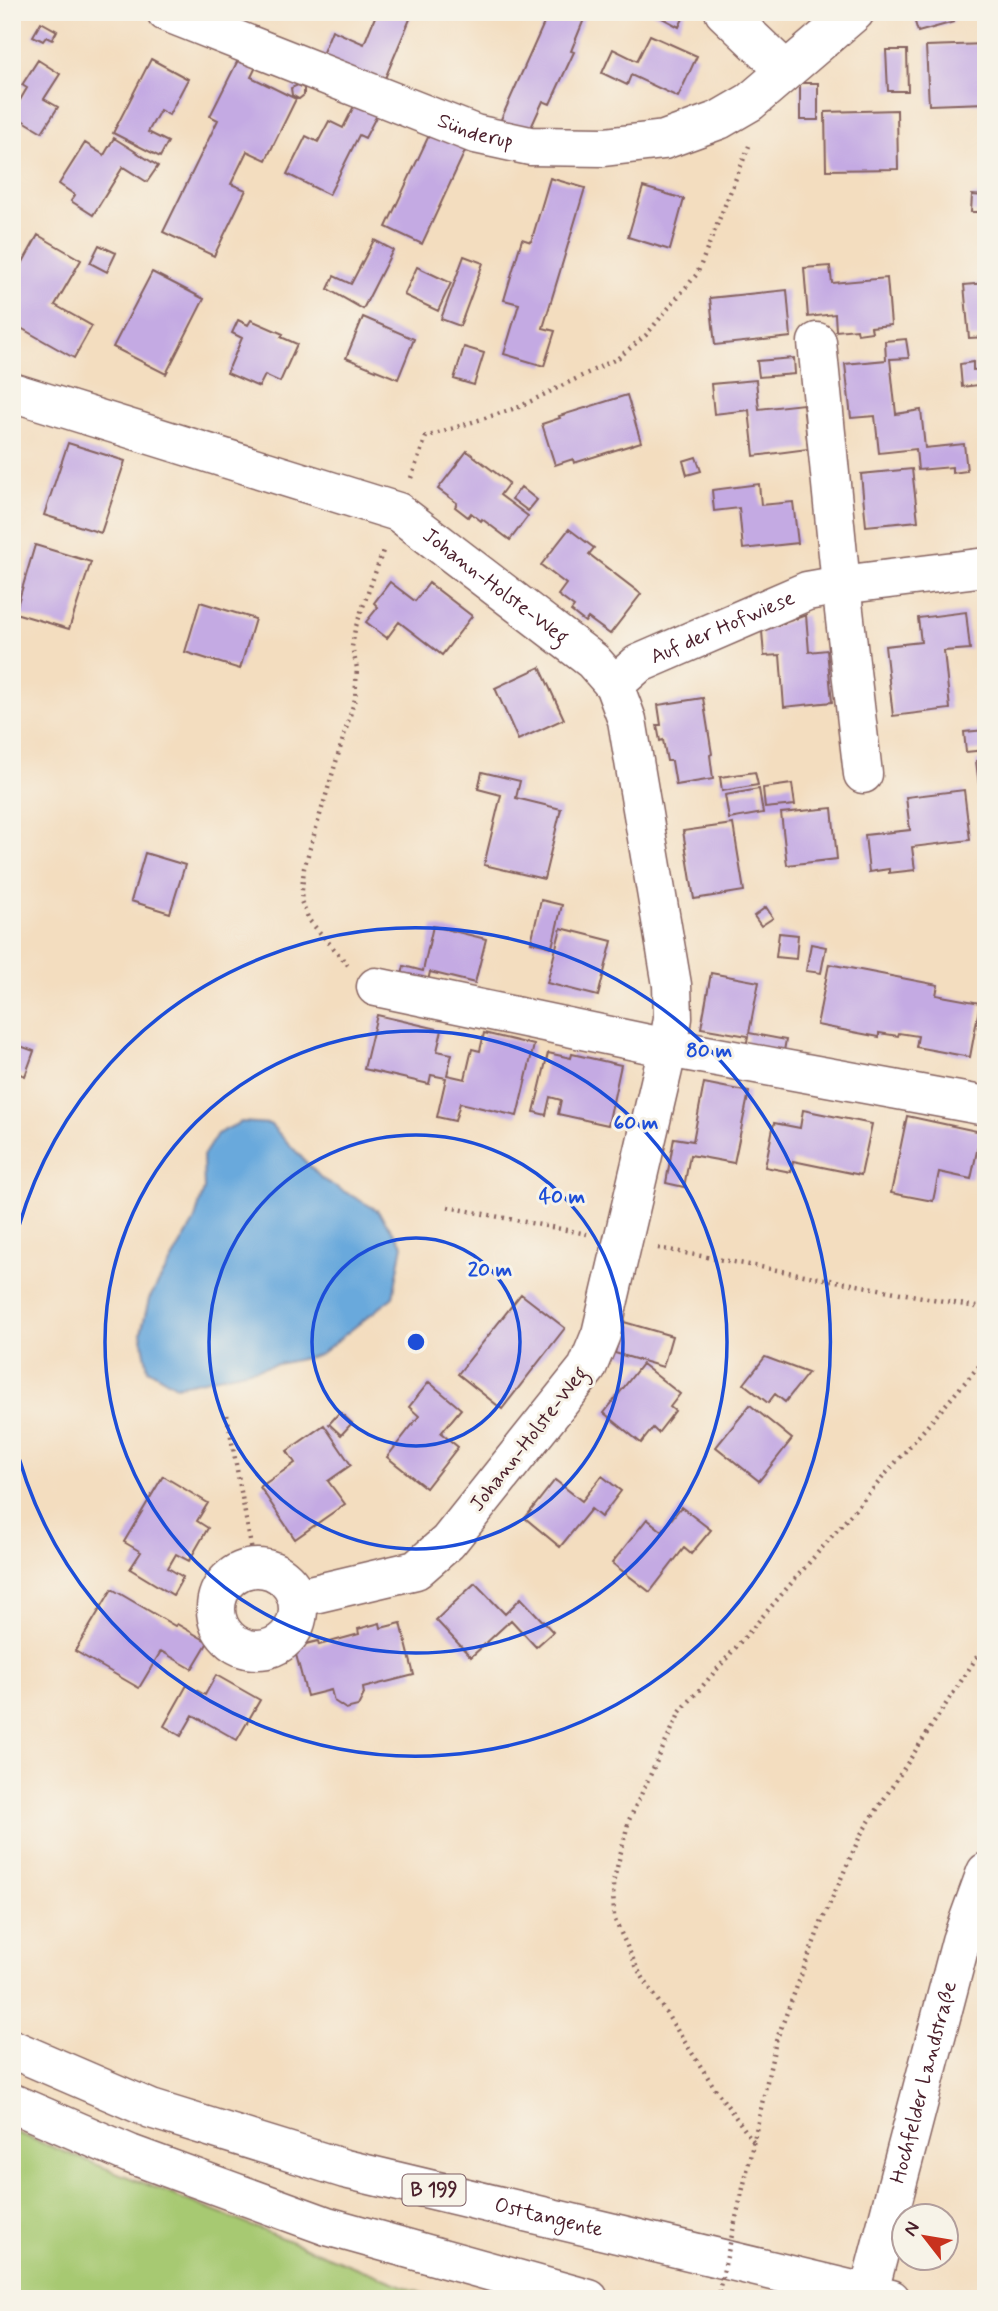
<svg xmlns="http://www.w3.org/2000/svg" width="998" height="2311" viewBox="0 0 998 2311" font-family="Mynerve,sans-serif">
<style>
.green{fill:#a7c972;stroke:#78744e;stroke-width:2}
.water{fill:#69a9dc;stroke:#5a6484;stroke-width:2}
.building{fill:#c4aae3}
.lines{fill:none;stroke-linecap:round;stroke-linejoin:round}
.minor-casing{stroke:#85625f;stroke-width:41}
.major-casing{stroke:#85625f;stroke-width:41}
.path{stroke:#85625f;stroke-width:4.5;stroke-dasharray:2 5;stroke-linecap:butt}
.minor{stroke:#fff;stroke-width:38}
.major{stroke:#fff;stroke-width:38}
.path-bridge{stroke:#85625f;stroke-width:4.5;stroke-dasharray:2 5;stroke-linecap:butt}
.ring{fill:none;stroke:#1d4ed8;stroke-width:3.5}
.labels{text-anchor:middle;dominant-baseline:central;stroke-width:6;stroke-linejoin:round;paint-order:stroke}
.shield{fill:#f7f3e8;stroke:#7e5f64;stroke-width:2}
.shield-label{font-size:19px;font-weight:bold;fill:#4a1f2b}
.street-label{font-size:21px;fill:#4a1f2b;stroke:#f7f3e8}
.centre{fill:#1d4ed8;stroke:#f7f3e8;stroke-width:3.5}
.ring-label{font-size:21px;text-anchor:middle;font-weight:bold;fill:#1d4ed8;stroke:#f7f3e8;stroke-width:6;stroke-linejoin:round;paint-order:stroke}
</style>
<rect width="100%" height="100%" fill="#f7f3e8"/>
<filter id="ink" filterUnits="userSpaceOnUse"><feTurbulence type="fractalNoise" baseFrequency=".0143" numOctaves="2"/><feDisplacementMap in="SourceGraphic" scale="14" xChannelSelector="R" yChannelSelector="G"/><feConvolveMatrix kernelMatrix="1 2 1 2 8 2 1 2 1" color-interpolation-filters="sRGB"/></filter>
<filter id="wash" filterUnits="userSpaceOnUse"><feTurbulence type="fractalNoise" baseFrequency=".00686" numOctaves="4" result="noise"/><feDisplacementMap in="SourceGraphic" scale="28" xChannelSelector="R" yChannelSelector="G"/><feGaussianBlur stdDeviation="1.57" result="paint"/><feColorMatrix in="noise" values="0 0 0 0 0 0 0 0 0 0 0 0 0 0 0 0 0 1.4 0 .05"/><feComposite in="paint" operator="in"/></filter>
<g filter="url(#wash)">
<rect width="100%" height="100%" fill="#f3ddbf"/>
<path class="green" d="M12,2131L436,2299H12Z"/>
<path class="water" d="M241,1122L270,1124L322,1179L377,1210L403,1245L393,1297L319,1355L176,1386L148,1369L141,1333L149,1299L194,1222L204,1189L203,1156L217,1134Z"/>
<g id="blocks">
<path class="building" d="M377,12H413L381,88L319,62L332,30L364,44Z
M549,12H587L571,51L574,52L550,104L543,101L529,132L498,126Z
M651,12H686L679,27Z
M912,12H952L954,22L918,32Z
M41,22L57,31L52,40L46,37L43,41L33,36Z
M650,35L697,56L678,97L631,75L627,85L602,73L613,49L637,61Z
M986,44V103L929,105L926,46Z
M886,50H907L908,91H888Z
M239,58L256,67L251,77L296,99L266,160L247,151L231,184L246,190L214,256L163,232L218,120L210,116Z
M151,59L188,79L169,115L160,110L148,132L168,142L160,157L113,133Z
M38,60L60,74L44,99L58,107L42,132L12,114L27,88L22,85Z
M800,83H818V120H800Z
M298,85L304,88V95L299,99L292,95L291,88Z
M355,104L377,115L365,138L359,135L329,195L287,174L306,136L318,142L329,121L343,128Z
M897,110L898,169L826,170L825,112Z
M431,131L467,147L422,244L386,227Z
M114,138L158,166L147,182L123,167L93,215L71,201L75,195L59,184L85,143L104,155Z
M550,178L585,188L543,328L555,331L544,366L504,354L519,304L504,300L522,239L531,242Z
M643,187L684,199L670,250L628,237Z
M972,195L986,196V212H971Z
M38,235L81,260L55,305L92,326L74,358L12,323V282Z
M374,240L393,250L363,309L328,289L334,276L351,284Z
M99,245L116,253L107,272L90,263Z
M464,256L483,263L460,326L441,319Z
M830,266L832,283L887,278L891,325L871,327L872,332L858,334L857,329L836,331L835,314L808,317L804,268Z
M417,267L451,283L438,311L404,295Z
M152,272L204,299L166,374L113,347Z
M986,283V337L969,338L964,285Z
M787,290L791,337L715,345L710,298Z
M363,317L414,339L398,379L346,358Z
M238,320L248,325L251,320L283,334L281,337L297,344L280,382L265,375L259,387L227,373L242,338L232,333Z
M906,339L909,358L890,359L896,414L921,410L925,448L964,444L967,471L952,473V467L918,470L916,449L879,453L875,416L851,418L845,364L886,360L885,341Z
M464,347L484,353L474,385L454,379Z
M794,358L795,374L759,377L757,361Z
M973,362V370L986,369V384L962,387L960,364Z
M756,380L759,409L803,404L808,449L754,456L749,410L714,414L711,384Z
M627,395L641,442L574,463L573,459L555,465L542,424L560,418L559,416Z
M68,443L125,461L101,533L44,515Z
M467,451L509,483L500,495L528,516L510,540L482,519L481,521L471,513L468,517L455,507L457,503L438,489Z
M696,457L701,471L687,475L683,461Z
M912,469L918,521L866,526L861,474Z
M759,484L761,505L793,502L798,543L743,549L739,508L714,511L712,490Z
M521,487L537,500L528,511L512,499Z
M569,529L594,548L589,554L641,594L610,634L588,618L585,622L571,611L574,607L558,595L566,584L541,565Z
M35,545L91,562L69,629L15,613Z
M390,582L415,601L429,583L472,616L442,655L399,622L387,638L366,622L378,607L374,603Z
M200,602L255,619L240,669L185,652Z
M966,612L970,649L944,651L950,709L893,716L885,646L921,642L918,618Z
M806,615L809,652L827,650L832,702L784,707L780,655L764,656L762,631Z
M540,667L564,719L518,740L495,688Z
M703,698L712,754L710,755L713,779L676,785L672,761H667L663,740L660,741L657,725H661L658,705Z
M986,730V750L966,752L964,732Z
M986,760V785H979L976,761Z
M482,772L520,781L516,798L561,809L544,879L484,865L501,795L478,789Z
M755,772L758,785L722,791L720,777Z
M792,784L795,805L765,808L763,788Z
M759,789L763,813L729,819L725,795Z
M964,790L970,840L912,847L915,870L889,873V869L869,872L865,835L910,830L906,797Z
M832,808L837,859L787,865L781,813Z
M733,824L744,891L694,899L683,831Z
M145,853L185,865L170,913L131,901Z
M541,900L562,905L552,947L531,942Z
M766,907L773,918L761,926L754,916Z
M433,926L486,939L475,983L430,972L426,990L400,984L404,966L423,971Z
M561,928L612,941L598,996L547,983Z
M779,933L798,935L796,959L776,957Z
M811,944L826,947L821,973L806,971Z
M829,964L938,985L936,995L980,1003L970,1057L916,1047L918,1036L899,1033L898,1036L879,1033V1037L817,1025Z
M711,973L759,982L749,1033L786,1040L782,1061L745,1054L748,1036L701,1028Z
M377,1015L442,1030L437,1051L452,1054L447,1075L465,1079L472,1049L480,1051L484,1033L534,1045L517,1116L460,1103L455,1121L437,1117L446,1078L431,1075L429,1084L364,1069Z
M12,1043L34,1051L25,1076L12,1071Z
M548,1053L571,1058L572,1054L621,1065L608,1125L558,1114L561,1100L550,1097L546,1115L534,1112Z
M704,1083L749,1092L734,1163L690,1155L684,1187L666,1183L674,1138L693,1141Z
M803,1110L872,1124L861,1175L793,1161L791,1172L765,1167L774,1123L800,1128Z
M907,1116L981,1132L971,1179L939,1172L933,1201L891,1193Z
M521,1294L565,1328L502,1409L458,1374Z
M624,1322L672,1336L663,1367L615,1353Z
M765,1357L808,1373L785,1402L775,1394L768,1403L744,1384Z
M642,1364L680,1394L670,1407L675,1411L658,1433L653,1428L641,1443L604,1413Z
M429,1382L461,1409L441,1433L458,1447L426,1488L387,1457L419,1416L409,1407Z
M750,1405L792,1439L759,1481L716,1447Z
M340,1412L352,1423L341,1435L329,1424Z
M324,1425L351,1465L328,1481L345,1504L295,1539L260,1487L295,1463L287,1451Z
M163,1476L208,1503L197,1521L208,1528L189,1561L176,1554L168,1568L183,1577L173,1595L130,1569L141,1552L124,1542Z
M602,1476L621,1491L601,1517L591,1509L560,1547L525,1518L555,1480L582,1501Z
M681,1507L711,1530L691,1554L684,1548L650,1592L612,1563L647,1519L662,1531Z
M475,1583L505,1614L521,1598L553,1632L536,1647L511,1620L471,1657L436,1620Z
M112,1589L175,1626L177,1624L208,1642L192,1669L161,1651L139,1688L75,1651Z
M380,1623L381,1628L401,1623L414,1675L363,1688L364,1694L358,1706L346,1709L334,1701L331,1690L307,1696L294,1647L318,1641L319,1645L359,1634L358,1629Z
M216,1675L260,1700L237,1740L193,1715L181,1736L164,1726L187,1685L205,1695Z"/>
</g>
</g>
<g filter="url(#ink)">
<use href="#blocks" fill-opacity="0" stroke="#85625f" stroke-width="2"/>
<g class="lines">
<g class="minor-casing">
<g id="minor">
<path id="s1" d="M166,12L475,134L530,146L604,147L664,140L719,120L750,102L855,12"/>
<path d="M724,12L785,70"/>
<path d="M817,342L841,585L863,774"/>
<path id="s2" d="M12,392L398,512L593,661L614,685L627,720L672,985L673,1018L668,1048L601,1334L587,1368L448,1542L416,1570L297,1598"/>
<path id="s3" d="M614,685L638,664L807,591L841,585L986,567"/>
<path d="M376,987L668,1048L986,1106"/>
<circle cx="257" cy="1609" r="41"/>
</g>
</g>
<g class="major-casing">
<g id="major">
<path id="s4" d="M12,2049L151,2109L345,2169L891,2299"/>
<path d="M12,2103L130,2154L327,2226L589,2299"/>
<path id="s5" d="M867,2299L961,1941L986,1872"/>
</g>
</g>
<path class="path" d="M411,478L426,437L519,407L618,358L646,335L697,274L749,146
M348,965L309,920L301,901L304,868L355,699L357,668L352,647L355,629L384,548
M448,1207L587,1234
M658,1248L976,1307L986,1313
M227,1415L255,1568
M753,2141L718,2093L638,1970L614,1918L613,1883L629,1820L680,1712L986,1358
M747,2171L776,2041L822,1921L861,1834L986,1643"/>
<use href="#minor" class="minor"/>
<use href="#major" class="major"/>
<path class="path-bridge" d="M717,2299L747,2171"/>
</g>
</g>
<g class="ring">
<circle cx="416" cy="1342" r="104"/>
<circle cx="416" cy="1342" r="207"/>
<circle cx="416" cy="1342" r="311"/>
<path d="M13 1249A414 414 0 1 1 13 1435"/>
</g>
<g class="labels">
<rect class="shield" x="402.5" y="2174.5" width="63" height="31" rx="5"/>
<g class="shield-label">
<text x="434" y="2190">B 199</text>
</g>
<g class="street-label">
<text stroke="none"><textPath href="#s1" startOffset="332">Sünderup</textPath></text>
<text stroke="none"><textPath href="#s2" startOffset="527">Johann-Holste-Weg</textPath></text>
<text stroke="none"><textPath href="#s3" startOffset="124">Auf der Hofwiese</textPath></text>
<text transform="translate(529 1439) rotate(-52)">Johann-Holste-Weg</text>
<text stroke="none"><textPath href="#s5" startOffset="224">Hochfelder Landstraße</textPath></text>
<text stroke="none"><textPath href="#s4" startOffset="564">Osttangente</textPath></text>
</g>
</g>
<circle cx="416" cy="1342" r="10" class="centre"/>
<g class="ring-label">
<text x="709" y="1057">80 m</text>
<text x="636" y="1129">60 m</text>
<text x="562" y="1203">40 m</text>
<text x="490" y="1276">20 m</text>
</g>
<rect width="998" height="2311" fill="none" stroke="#f7f3e8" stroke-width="42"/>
<g transform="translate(925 2237) rotate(301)"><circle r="33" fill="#f7f3e8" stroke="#b29e9c" stroke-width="2"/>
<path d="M0-5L12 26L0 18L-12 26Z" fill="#c8321e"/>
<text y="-10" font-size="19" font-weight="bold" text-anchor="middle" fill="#4a1f2b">N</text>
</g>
</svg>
